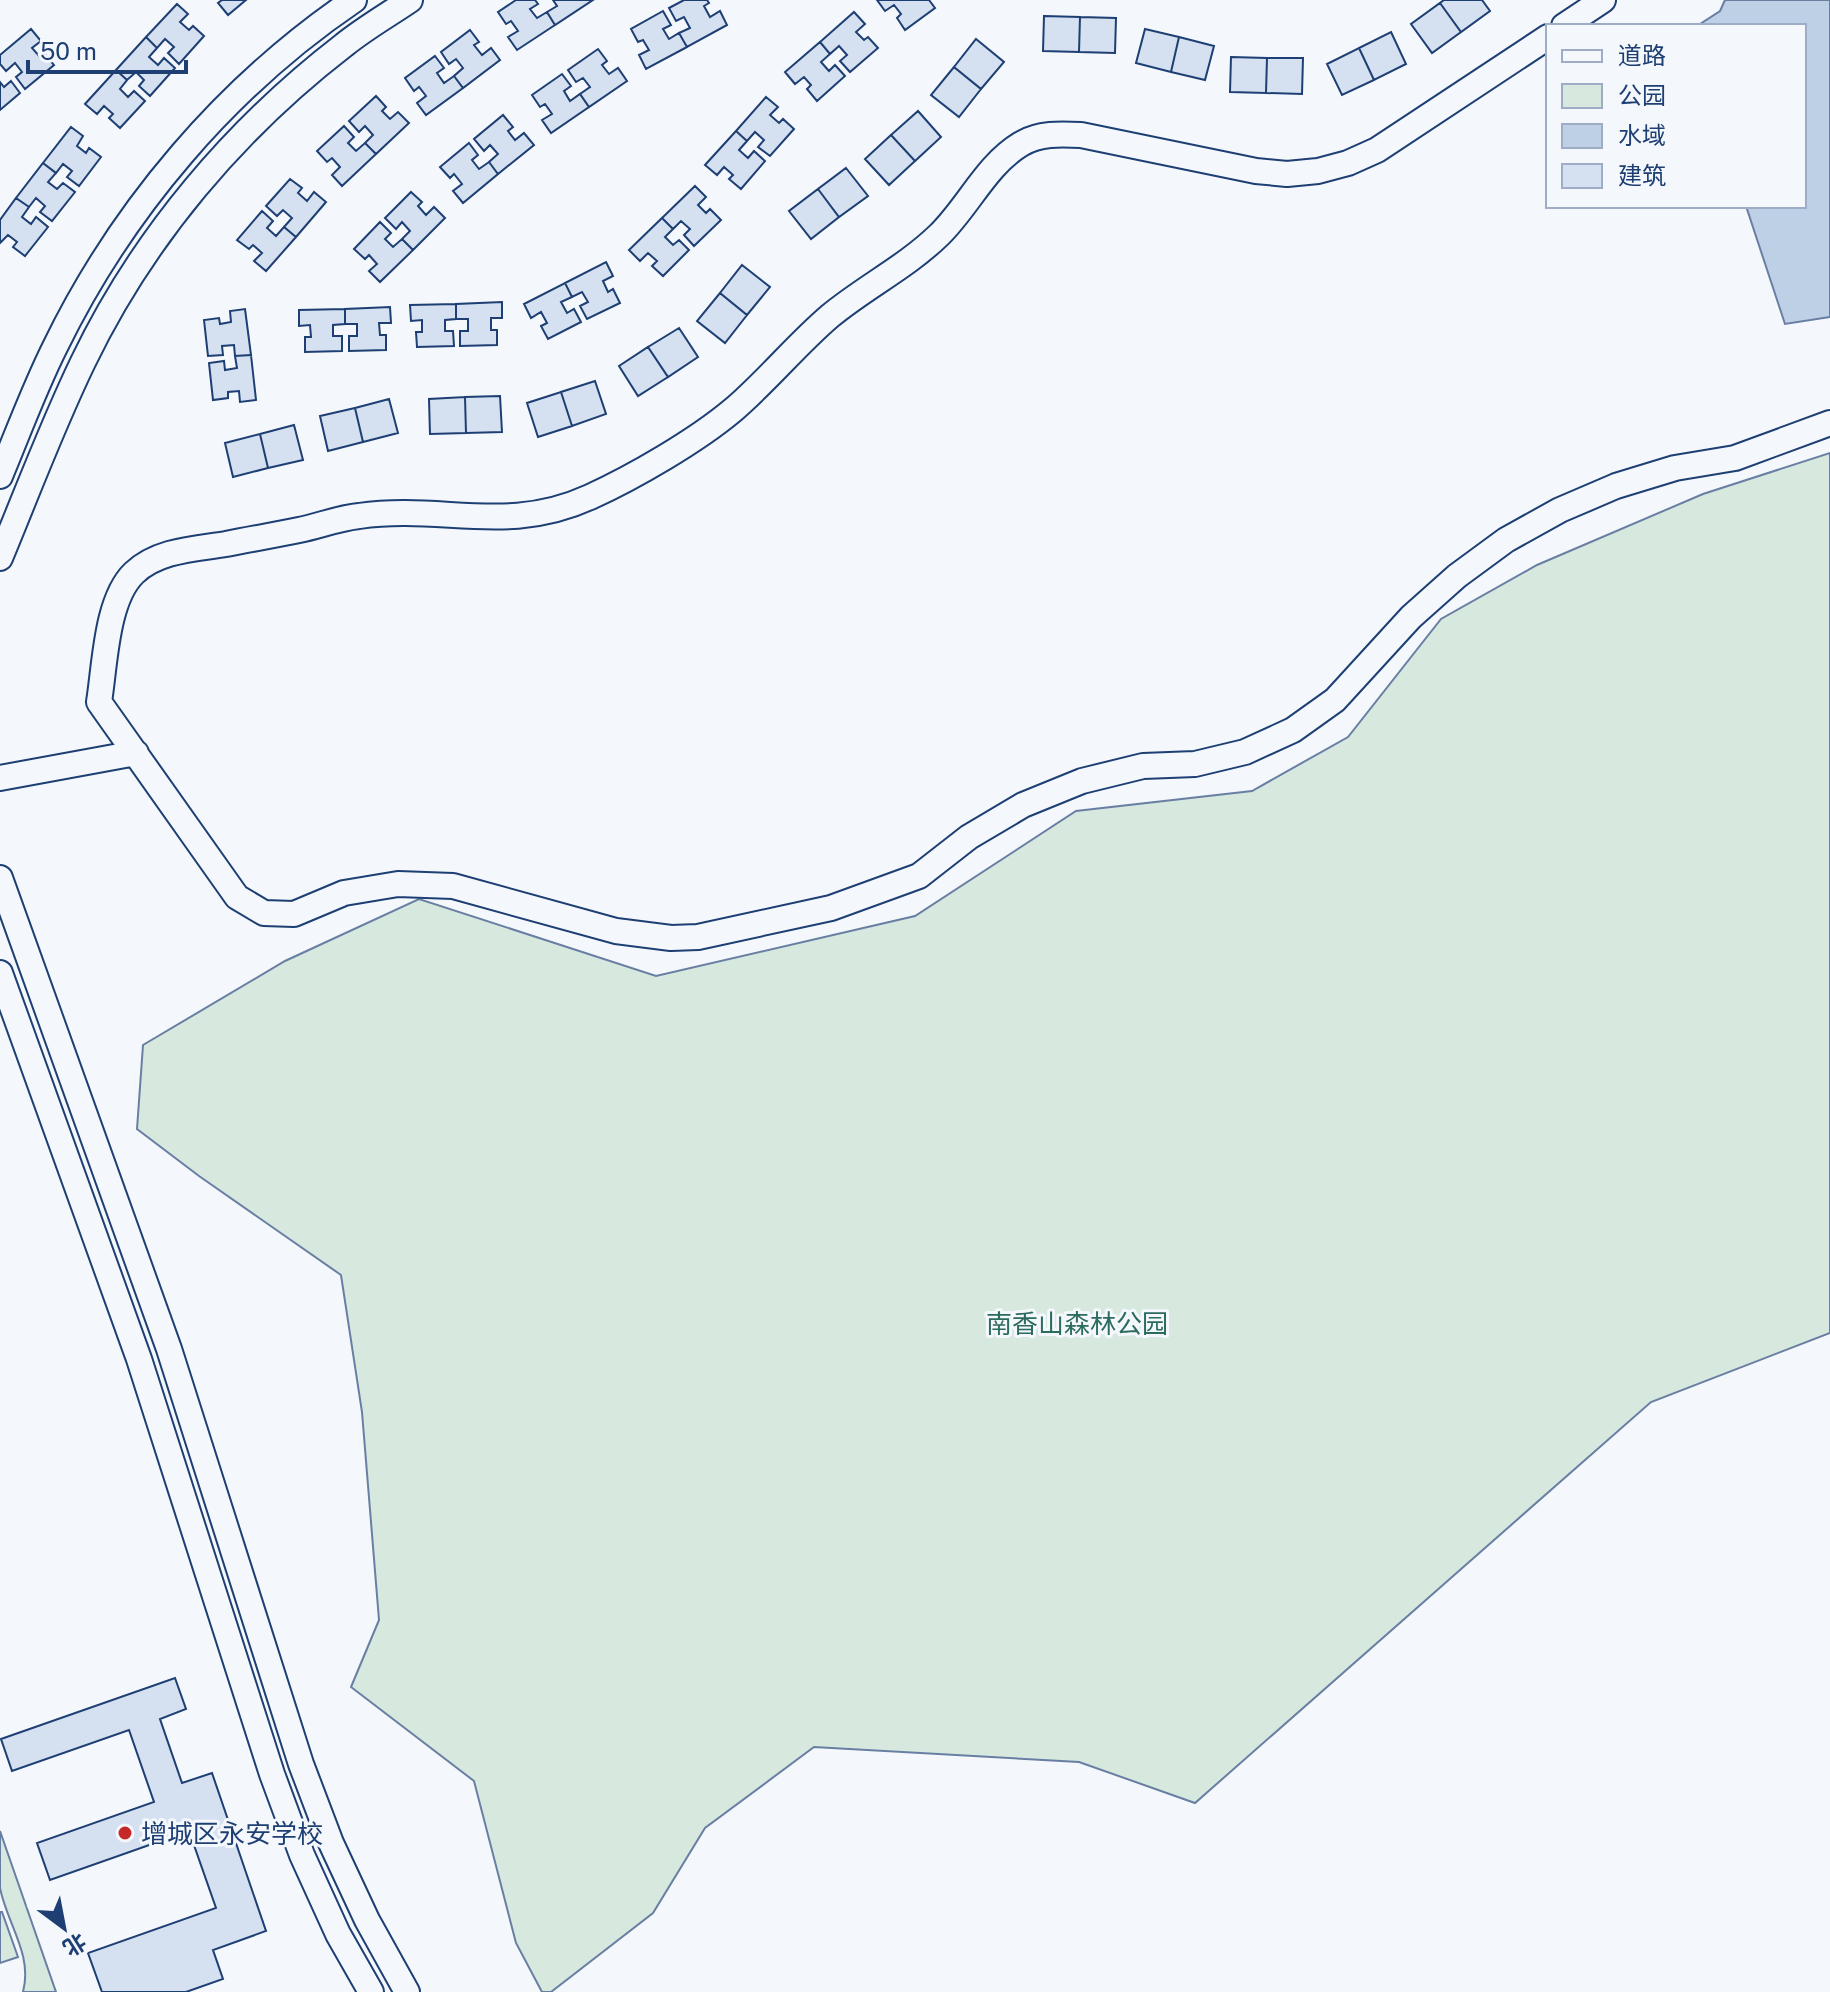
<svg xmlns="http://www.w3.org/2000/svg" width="1830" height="1992" viewBox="0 0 1830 1992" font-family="'Public Sans','Noto Sans SC',sans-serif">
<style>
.green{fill:#d7e8df;stroke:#687fa3;stroke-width:2}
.water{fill:#bed0e5;stroke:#687fa3;stroke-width:2}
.building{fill:#d5e0f0;stroke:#1d3f73;stroke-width:2}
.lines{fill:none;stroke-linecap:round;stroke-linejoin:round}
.minor-casing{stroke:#1d3f73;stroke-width:28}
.minor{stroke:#f4f7fb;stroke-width:24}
.poi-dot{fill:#c62828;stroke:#f4f7fb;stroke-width:3}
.labels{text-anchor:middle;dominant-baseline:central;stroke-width:6;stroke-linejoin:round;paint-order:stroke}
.park-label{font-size:26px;fill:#2c6c60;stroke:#f4f7fb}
.poi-label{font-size:26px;fill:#1d3f73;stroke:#f4f7fb;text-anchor:start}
</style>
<rect width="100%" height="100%" fill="#f4f7fb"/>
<path class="green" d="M1830,453V1333L1651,1402L1195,1803L1079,1762L814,1747L705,1828L653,1913L551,1992H542L516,1943L474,1781L351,1687L379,1620L362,1412L341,1275L199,1176L137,1129L143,1045L285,961L419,899L656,976L915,916L1076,811L1252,791L1348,737L1441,619L1537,565L1703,494Z
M0,1831L56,1992H23C33,1954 7,1924 0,1888C0,1870 0,1849 0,1831Z
M0,1912H2L18,1957L0,1963Z"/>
<path class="water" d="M1725,0H1830V317L1785,324L1746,206H1804V26H1697L1720,11Z"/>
<path class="building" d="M222,0H246L228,15L218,3Z
M516,0H535L538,4L530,9L537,18L547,12L555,25L517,50L508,37L518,31L511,21L506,24L498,12Z
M553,0H593L555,25L547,12L557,6Z
M684,0H707L709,3L704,6L710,17L720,11L727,25L687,47L679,33L690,28L684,17L676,21L669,8Z
M877,0H929L935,8L905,30L897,18L901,14L894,5L885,11Z
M1444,0H1482L1490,11L1461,32L1440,3Z
M1440,3L1461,32L1432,53L1411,24Z
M177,4L188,14L180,22L189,30L193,26L204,36L179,64L168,53L174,47L165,39L157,48L146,37Z
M663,11L671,25L663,29L669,39L679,33L687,47L646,69L639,55L649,50L643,40L638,42L631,29Z
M854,12L865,24L856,32L864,40L868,37L878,48L850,72L840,61L847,55L839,46L830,54L820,42Z
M1044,16L1080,17L1079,52L1043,51Z
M1080,17L1116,18L1115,53L1079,52Z
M31,29L41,41L32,48L40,57L44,53L54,65L25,89L16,77L22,72L15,63L6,71L0,64V55Z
M1145,29L1179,37L1171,72L1136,63Z
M470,30L479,42L474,45L482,55L491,48L500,60L463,88L454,76L463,68L456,59L449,64L441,52Z
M1391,32L1406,64L1374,80L1359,48Z
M146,37L157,48L149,57L158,65L164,58L175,68L150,96L139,86L144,80L136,72L127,80L116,70Z
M1179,37L1214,46L1205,80L1171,72Z
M976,39L1004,62L981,89L954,67Z
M820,42L830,54L821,62L829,71L835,65L845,76L817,101L807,89L811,85L804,77L795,84L785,72Z
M1359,48L1374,80L1342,95L1327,64Z
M598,49L607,61L602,65L609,74L618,68L627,81L589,107L580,94L590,87L583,78L576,82L568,70Z
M435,56L444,68L437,73L444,83L454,76L463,88L426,115L417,103L426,96L419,87L414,91L405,78Z
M1231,57L1267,58L1266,93L1230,92Z
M1267,58H1303L1302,94L1266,93Z
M954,67L981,89L959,117L931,95Z
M116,70L127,80L120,89L128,97L134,91L145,101L120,128L109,118L113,114L104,106L97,114L85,104Z
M562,74L571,86L564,91L570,101L580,94L589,107L551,133L542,120L552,114L545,104L540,107L532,95Z
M11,81L20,93L0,110V82L4,87Z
M376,96L386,107L382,111L390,119L398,112L409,123L376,154L365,143L373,135L365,126L359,132L349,121Z
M766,97L778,107L770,115L779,123L783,119L794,129L770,156L758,147L764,140L755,132L747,141L736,131Z
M918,111L941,137L915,161L891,135Z
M503,115L513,127L508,131L515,140L524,133L534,145L498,174L489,162L498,154L490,145L484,151L474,139Z
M344,126L354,137L348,143L356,151L365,143L376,154L342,186L332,175L340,167L332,158L327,162L317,151Z
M71,127L83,136L77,146L86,153L89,148L101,157L79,186L67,177L72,171L63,164L56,173L43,163Z
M736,131L747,141L739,150L748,158L754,151L765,161L741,189L729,179L733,175L724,167L717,175L705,165Z
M891,135L915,161L889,185L865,159Z
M469,143L478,155L472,160L479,169L489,162L498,174L463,203L453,191L462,184L454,174L450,178L440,167Z
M43,163L56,173L48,182L57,189L63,183L75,192L52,221L40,212L45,206L36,198L29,207L16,198Z
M846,168L868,196L839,217L818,189Z
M290,179L302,188L298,193L307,201L314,192L326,202L296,237L284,227L292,218L283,210L277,216L266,206Z
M695,186L706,197L698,205L706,213L710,209L721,220L694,246L684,235L690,229L681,221L673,229L662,218Z
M818,189L839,217L811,239L789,211Z
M411,192L422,202L418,206L426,215L434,207L445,218L413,250L402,239L410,231L402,222L396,229L385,218Z
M16,198L29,207L22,217L31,224L36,217L48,227L25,256L13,247L17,242L8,235L0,243V220Z
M262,211L273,221L267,228L276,236L284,227L296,237L266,271L254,261L262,253L253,245L249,249L237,240Z
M662,218L673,229L665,237L673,245L679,240L689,250L663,276L652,266L657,261L648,253L640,261L629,250Z
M380,222L391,233L385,239L393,247L402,239L413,250L380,282L369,271L377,264L369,255L365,259L354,249Z
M606,262L613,276L603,281L608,292L613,289L620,303L587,319L580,306L588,302L582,292L572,297L565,283Z
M742,265L770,287L747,315L720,293Z
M565,283L572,297L561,302L567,313L574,309L581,322L548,339L541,326L547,323L541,312L531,318L524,304Z
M720,293L747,315L725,343L697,321Z
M502,302V318H491V330H497V345L460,346V331H468V319H456V304Z
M456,304V319L445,320V331H453L454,346L417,347L416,332H422V320L411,321L410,305Z
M390,307L391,323H379L380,335H386V350L349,351V336H357V324H345V309Z
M245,309L251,355L235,356L234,345L222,346L223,355L208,356L204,320L219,318L220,324L231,322L230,311Z
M345,309V324L333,325V336H342V351L305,352V337H311L310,325L299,326V310Z
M679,328L698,357L668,377L648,347Z
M648,347L668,377L638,396L619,366Z
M251,355L256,400L240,402L239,391L228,392V398L213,400L209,363L224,361L225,370L237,368L235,356Z
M595,381L606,414L572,426L561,392Z
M561,392L572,426L538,437L527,403Z
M500,396L502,432L466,433L465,397Z
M465,397L466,433L430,434L429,399Z
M389,399L398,433L363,442L355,408Z
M355,408L363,442L328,451L320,416Z
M294,425L303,460L268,468L260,434Z
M260,434L268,468L233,477L225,443Z
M175,1678L186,1709L160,1719L182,1783L212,1773L266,1931L213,1950L223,1979L186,1992H102L88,1953L216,1908L189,1831L50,1880L37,1843L154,1802L129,1730L12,1771L1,1739Z"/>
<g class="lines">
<g class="minor-casing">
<path id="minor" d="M1564,26L1603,0
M1548,37L1377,150L1348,163L1318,171L1287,174L1256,171L1081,135C1060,134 1039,133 1021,144C986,165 968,207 939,235C906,267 865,287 830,316C796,345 767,381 733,410C696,441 634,477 590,497C507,535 443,504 359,516C339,518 319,526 299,530C275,535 251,539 226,544C195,549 158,550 134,573C106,600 105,665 99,702L237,897L264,913L294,914L344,893L398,884L453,886L616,931L671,938L698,937L831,908L919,876L969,837L1023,805L1082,781L1143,766L1195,764L1245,752L1293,730L1335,700L1411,617L1457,576L1506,540L1560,510L1616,486L1675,468L1735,458L1830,423
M0,476C18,433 34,389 55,347C122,209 227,86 354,0
M0,558C27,493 52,426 83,362C143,237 235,129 344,45C365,28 388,15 410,0
M0,778L136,753
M0,878L169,1349L301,1764L331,1843L367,1920L407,1992
M0,973L139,1359L272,1774L302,1855L338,1934L371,1992"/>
</g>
<use href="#minor" class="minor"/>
</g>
<circle class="poi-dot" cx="125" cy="1833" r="8"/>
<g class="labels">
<g class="park-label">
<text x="1077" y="1323">南香山森林公园</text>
</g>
<g class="poi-label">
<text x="141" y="1833">增城区永安学校</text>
</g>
</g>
<rect x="1546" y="24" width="260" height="184" fill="#f4f7fb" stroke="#9eadc5" stroke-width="2"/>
<rect x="1562" y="50" width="40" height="12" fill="#f4f7fb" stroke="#9eadc5" stroke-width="2"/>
<text x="1618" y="64" font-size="24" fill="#1d3f73">道路</text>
<rect x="1562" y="84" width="40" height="24" fill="#d7e8df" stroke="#9eadc5" stroke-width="2"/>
<text x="1618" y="104" font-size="24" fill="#1d3f73">公园</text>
<rect x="1562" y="124" width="40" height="24" fill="#bed0e5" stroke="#9eadc5" stroke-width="2"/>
<text x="1618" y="144" font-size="24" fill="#1d3f73">水域</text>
<rect x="1562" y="164" width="40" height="24" fill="#d5e0f0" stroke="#9eadc5" stroke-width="2"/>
<text x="1618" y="184" font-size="24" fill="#1d3f73">建筑</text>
<g transform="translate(64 1928) rotate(148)" stroke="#f4f7fb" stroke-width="6" paint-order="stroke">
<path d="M0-6L14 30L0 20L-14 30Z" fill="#1d3f73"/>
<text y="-12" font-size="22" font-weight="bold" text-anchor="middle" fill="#1d3f73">北</text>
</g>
<path d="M28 60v12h158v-12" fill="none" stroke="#1d3f73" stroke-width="4"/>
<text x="40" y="60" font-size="24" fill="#1d3f73" stroke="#f4f7fb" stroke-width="6" paint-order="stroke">50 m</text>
</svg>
